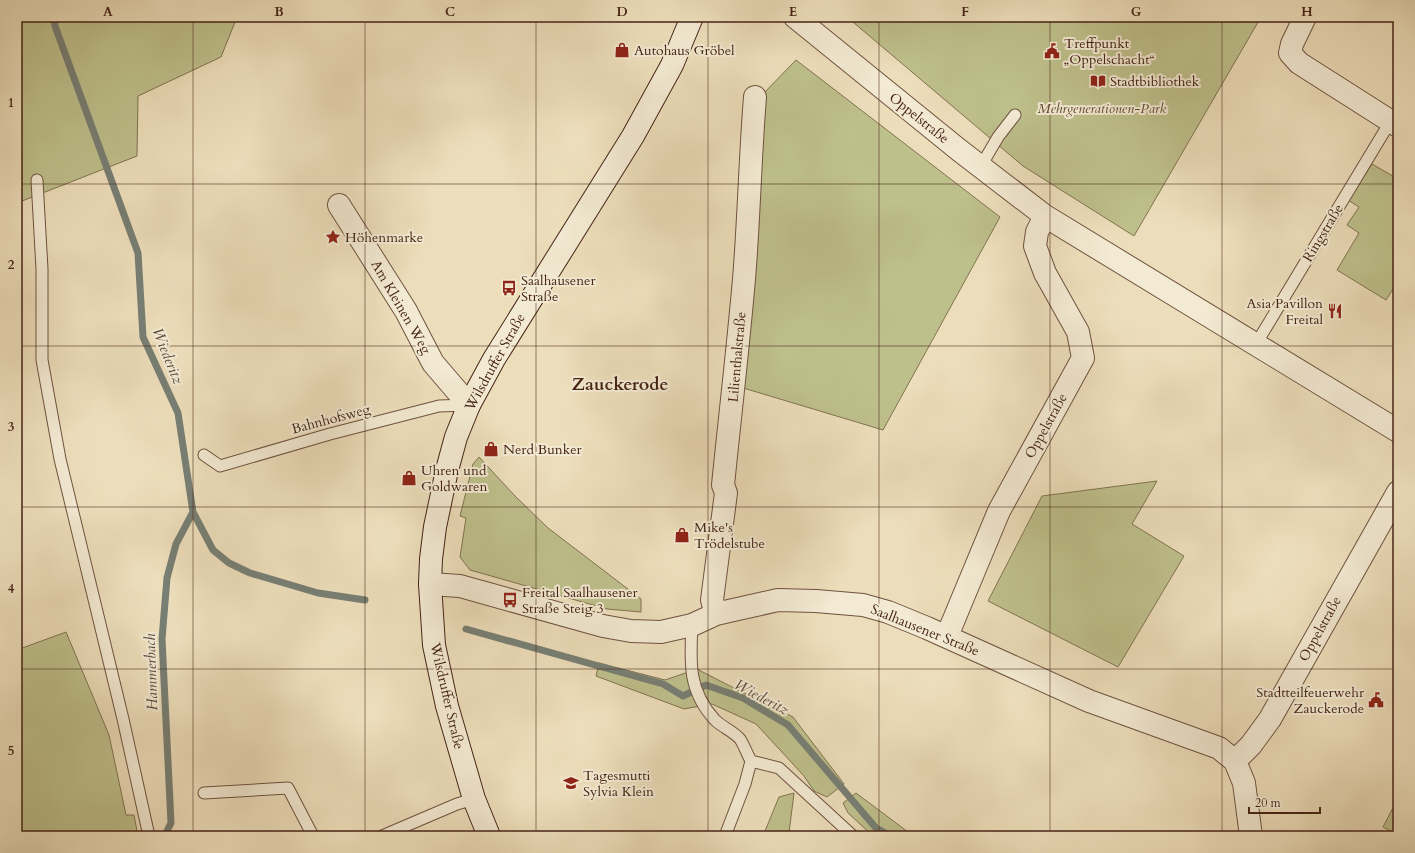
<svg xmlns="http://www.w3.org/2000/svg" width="1415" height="853" viewBox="0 0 1415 853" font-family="Cardo,serif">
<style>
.green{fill:#bec08c;stroke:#827251}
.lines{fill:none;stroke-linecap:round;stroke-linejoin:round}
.stream{stroke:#777f74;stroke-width:7}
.lane-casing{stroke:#6f523f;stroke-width:13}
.street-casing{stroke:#6f523f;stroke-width:24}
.secondary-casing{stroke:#452316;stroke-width:24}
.lane{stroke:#f3ead3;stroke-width:11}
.street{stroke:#f3ead3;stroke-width:22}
.secondary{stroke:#f3ead3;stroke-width:22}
.grid{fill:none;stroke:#452316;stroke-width:1;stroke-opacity:0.55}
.labels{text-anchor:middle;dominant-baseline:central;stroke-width:4;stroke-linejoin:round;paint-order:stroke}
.poi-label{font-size:14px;fill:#452316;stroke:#f3ead3;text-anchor:start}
.park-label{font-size:14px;font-style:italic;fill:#634a34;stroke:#f3ead3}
.street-label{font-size:14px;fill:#452316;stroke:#f3ead3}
.water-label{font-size:15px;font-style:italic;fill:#5a493d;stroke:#f3ead3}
.district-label{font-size:18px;font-weight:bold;fill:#452316;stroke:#f3ead3}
.neatline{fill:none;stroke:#452316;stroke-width:1.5}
.grid-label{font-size:13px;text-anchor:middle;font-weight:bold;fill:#452316}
</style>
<rect width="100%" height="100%" fill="#eddebb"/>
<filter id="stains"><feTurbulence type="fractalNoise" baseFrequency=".005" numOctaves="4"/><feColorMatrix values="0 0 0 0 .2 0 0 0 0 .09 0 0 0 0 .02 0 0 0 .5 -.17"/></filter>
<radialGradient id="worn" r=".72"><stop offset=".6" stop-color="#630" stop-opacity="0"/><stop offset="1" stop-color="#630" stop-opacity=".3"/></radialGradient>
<path class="green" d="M17,17H237L221,57L138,96L137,156L17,203Z
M847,17H1261L1134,236L1023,166Z
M796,60L1000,217L883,430L740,387L764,93Z
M1372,164L1398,179V281L1386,300L1337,270L1359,233L1347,225L1359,207L1348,200Z
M479,457L515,496L548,528L641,599V612L607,609L470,570L460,557L466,518L460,516L473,464Z
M1157,481L1132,524L1184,556L1118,667L988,601L1042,496Z
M66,632L109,735L126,815H134L138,836H17V650Z
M599,663L665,680L697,669L728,685L793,717L844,784L827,797L814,791L804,776L756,724L712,704L684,709L596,676Z
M794,793L789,833L790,836H763L779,797Z
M856,793L912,835L915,836H873L848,813L843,803Z
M1398,798V835L1383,827Z"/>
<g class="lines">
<path class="stream" d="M54,17L55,26L138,253L143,337L178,413L193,512L213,550L229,563L250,573L318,593L365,600
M466,629L663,684L683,696L706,685L743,698L788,725L876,828L891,836
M165,835L171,823L162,639L167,578L176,544L193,512"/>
<g class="lane-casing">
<path id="lane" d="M981,166L998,137L1015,115
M37,180L42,269V360L60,459L123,719L149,836
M1256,344L1390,122
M204,455L220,466L330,434L439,406L469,405
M692,625C690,662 688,691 715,720C722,727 733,731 740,739C744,745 747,754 751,761L745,784L725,836
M751,761L779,768L853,836
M204,793L288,788L313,836
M382,836L457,804L474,799"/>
</g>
<g class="street-casing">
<path id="street" d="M795,17L959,150L1045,216L1398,431
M1305,17L1292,44L1290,53L1299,63L1398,126
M339,205L406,311L433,363L469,405
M430,584L460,586L603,626L631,631L661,632L692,625L716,614L729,611L778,600L816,601L863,605L888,612L927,628L1089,701L1219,748L1235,761L1244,783L1251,836
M716,614L712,600L726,493L723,485C730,416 738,348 744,279C749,219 750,158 755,97
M947,636L999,511L1083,358L1078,332L1045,273L1035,246L1037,232L1045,216
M1235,761L1251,745L1270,719L1398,492"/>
</g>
<g class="secondary-casing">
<path id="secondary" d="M489,836L474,799L447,706L434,645L430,584L431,559L435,527L447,470L456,437L469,405L494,359L633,136L672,65L692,17"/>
</g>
<use href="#lane" class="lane"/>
<use href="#street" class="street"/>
<use href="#secondary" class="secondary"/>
</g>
<path class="grid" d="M193,17V836M365,17V836M536,17V836M708,17V836M879,17V836M1050,17V836M1222,17V836M17,184H1398M17,346H1398M17,507H1398M17,669H1398"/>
<defs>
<g id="shop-bare" transform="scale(1.2)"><path d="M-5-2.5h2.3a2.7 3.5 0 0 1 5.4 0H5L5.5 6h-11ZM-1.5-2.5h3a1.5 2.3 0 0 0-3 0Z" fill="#8f2418" stroke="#f3ead3" stroke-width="2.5" paint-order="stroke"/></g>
<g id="civic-bare" transform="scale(1.2)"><path d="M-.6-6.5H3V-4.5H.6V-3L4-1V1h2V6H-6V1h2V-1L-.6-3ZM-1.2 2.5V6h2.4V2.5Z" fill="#8f2418" stroke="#f3ead3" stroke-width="2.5" paint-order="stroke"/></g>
<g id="library-bare" transform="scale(1.2)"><path d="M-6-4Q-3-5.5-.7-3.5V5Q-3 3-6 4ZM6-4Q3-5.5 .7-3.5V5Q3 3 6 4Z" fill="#8f2418" stroke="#f3ead3" stroke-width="2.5" paint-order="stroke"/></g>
<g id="sight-bare" transform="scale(1.2)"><path d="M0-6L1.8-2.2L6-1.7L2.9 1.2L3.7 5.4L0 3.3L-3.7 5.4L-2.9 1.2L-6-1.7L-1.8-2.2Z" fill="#8f2418" stroke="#f3ead3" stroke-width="2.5" paint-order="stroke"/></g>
<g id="bus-bare" transform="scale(1.2)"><path d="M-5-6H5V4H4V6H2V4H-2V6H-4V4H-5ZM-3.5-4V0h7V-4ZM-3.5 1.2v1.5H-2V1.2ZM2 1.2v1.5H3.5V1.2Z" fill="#8f2418" stroke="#f3ead3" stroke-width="2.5" paint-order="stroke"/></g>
<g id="restaurant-bare" transform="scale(1.2)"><path d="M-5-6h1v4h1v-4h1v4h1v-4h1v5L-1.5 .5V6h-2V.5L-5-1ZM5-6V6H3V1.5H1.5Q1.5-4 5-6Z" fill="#8f2418" stroke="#f3ead3" stroke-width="2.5" paint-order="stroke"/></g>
<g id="school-bare" transform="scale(1.2)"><path d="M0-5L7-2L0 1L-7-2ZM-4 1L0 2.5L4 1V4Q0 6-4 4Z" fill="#8f2418" stroke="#f3ead3" stroke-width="2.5" paint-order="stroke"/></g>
</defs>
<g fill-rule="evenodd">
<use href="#shop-bare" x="622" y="50"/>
<use href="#civic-bare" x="1052" y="51"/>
<use href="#library-bare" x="1098" y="81"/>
<use href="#sight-bare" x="333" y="237"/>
<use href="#bus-bare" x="509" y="288"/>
<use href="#restaurant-bare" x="1335" y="311"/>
<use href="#shop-bare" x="491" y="449"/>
<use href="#shop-bare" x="409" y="478"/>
<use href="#shop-bare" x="682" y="535"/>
<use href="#bus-bare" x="510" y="600"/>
<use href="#civic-bare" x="1376" y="700"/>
<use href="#school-bare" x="571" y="783"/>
</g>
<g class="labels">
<g class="poi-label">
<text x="1064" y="43">Treffpunkt<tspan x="1064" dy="16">„Oppelschacht“</tspan></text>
<text x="634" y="50">Autohaus Gröbel</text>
<text x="1110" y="81">Stadtbibliothek</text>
<text x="345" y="237">Höhenmarke</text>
<text x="521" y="280">Saalhausener<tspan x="521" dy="16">Straße</tspan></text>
<text x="1323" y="303" text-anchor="end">Asia Pavillon<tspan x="1323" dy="16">Freital</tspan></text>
<text x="503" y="449">Nerd Bunker</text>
<text x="421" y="470">Uhren und<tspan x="421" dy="16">Goldwaren</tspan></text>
<text x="694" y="527">Mike's<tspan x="694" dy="16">Trödelstube</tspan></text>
<text x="522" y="592">Freital Saalhausener<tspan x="522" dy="16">Straße Steig 3</tspan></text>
<text x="1364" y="692" text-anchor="end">Stadtteilfeuerwehr<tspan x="1364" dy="16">Zauckerode</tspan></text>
<text x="583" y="775">Tagesmutti<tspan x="583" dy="16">Sylvia Klein</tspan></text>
</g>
<g class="park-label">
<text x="1102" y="108">Mehrgenerationen-Park</text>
</g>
<g class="street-label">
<text transform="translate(919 118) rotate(39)">Oppelstraße</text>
<text transform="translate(1323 233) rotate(-59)">Ringstraße</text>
<text transform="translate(401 307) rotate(60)">Am Kleinen Weg</text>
<text transform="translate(737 357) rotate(-85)">Lilienthalstraße</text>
<text transform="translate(495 362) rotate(-61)">Wilsdruffer Straße</text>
<text transform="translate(331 419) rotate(-15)">Bahnhofsweg</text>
<text transform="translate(1046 426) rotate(-61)">Oppelstraße</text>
<text transform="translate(1320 629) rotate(-61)">Oppelstraße</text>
<text transform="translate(925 630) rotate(22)">Saalhausener Straße</text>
<text transform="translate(447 696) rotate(77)">Wilsdruffer Straße</text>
</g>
<g class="water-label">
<text transform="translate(168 356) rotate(68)">Wiederitz</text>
<text transform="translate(151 672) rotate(-92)">Hammerbach</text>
<text transform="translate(762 697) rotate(28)">Wiederitz</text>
</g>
<g class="district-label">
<text x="620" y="384">Zauckerode</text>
</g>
</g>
<rect width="1415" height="853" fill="none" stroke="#eddebb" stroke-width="44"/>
<path d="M1249 807v6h71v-6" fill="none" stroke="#452316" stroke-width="2"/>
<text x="1255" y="807" font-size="12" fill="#452316" stroke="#f3ead3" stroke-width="3" paint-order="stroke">20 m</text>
<rect x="22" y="22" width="1371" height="809" class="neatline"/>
<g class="grid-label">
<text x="108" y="16">A</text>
<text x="279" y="16">B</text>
<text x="450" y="16">C</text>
<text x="622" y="16">D</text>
<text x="793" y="16">E</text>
<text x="965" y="16">F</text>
<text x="1136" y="16">G</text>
<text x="1307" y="16">H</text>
<text x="11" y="107">1</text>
<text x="11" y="269">2</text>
<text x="11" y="431">3</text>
<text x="11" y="593">4</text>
<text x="11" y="755">5</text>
</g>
<rect width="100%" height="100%" filter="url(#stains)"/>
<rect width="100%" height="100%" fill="url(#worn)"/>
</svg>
